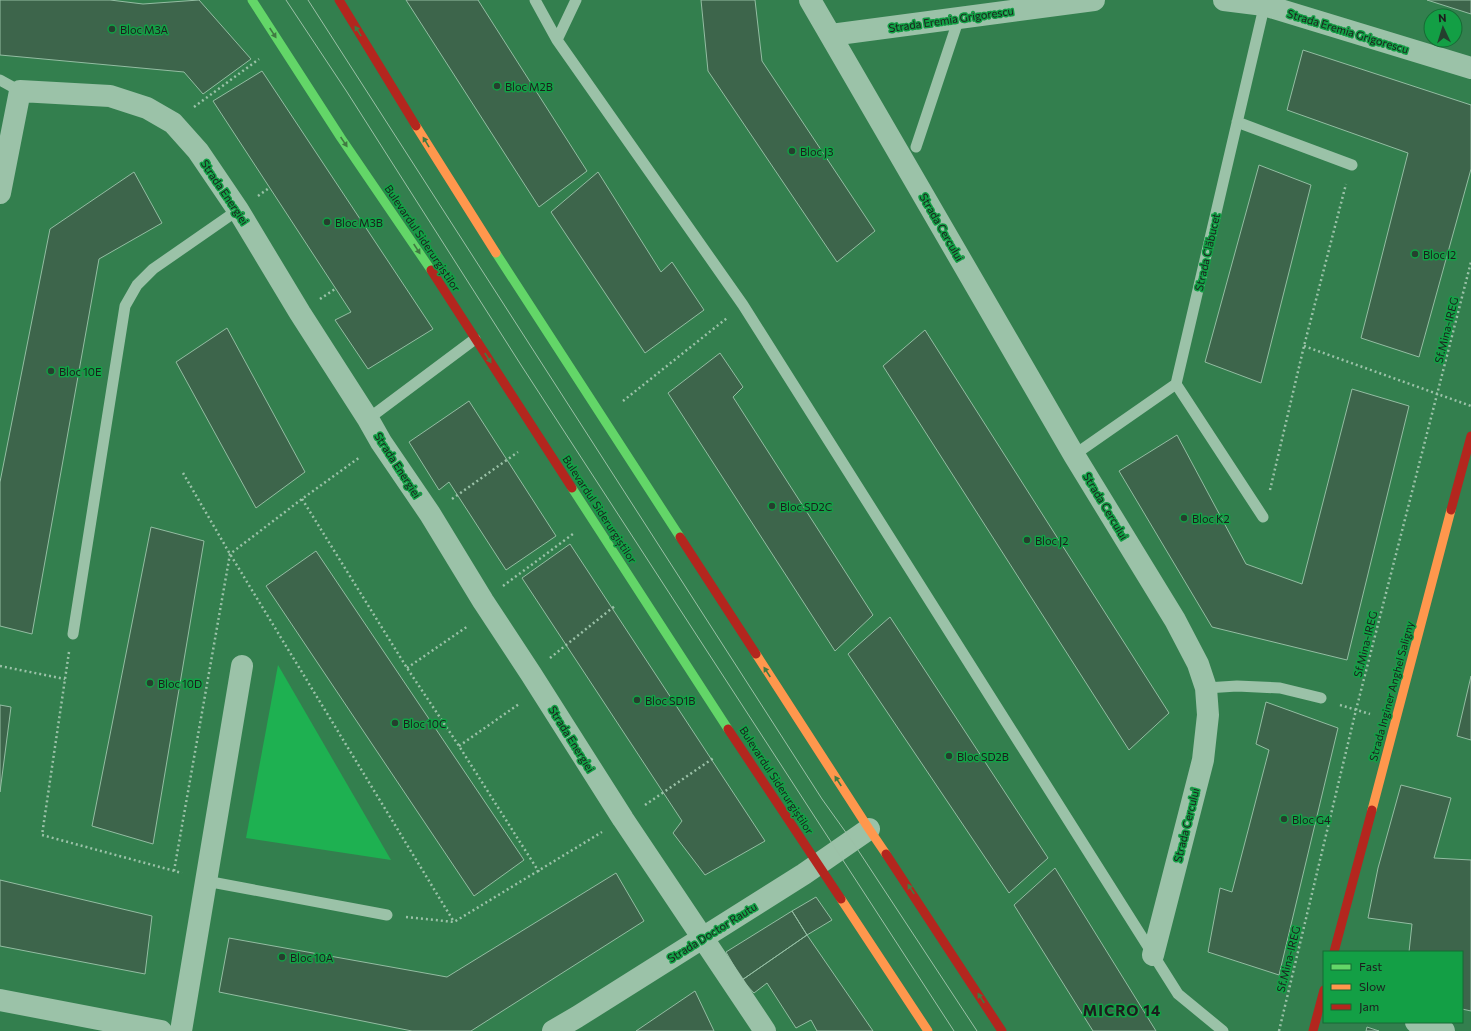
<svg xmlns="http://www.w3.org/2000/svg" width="1471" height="1031" viewBox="0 0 1471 1031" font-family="Commissioner,sans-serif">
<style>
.park{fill:#1eb151}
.building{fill:#3d654b;stroke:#93bda2}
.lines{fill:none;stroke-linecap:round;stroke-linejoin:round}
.path{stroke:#9bc2a8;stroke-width:2.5;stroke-dasharray:2 3;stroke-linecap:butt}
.lane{stroke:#9bc2a8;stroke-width:11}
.street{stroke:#9bc2a8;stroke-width:22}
.fast{stroke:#63d668;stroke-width:9}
.slow{stroke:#ff974d;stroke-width:9}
.jam{stroke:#b3261e;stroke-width:9}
.tram{stroke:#9bc0a7;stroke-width:1}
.oneway{fill:#407a42}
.poi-dot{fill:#253f2e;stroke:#139f45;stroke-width:1.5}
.labels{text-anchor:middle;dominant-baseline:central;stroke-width:3;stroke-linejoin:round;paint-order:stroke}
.street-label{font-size:11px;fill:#1d1d1d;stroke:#139f45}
.poi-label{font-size:11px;fill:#1d1d1d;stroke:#139f45;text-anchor:start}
.district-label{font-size:15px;font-weight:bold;letter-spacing:1px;fill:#1d1d1d;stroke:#139f45}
</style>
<rect width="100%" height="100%" fill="#337f4e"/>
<path class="park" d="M278,665L391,860L246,838Z"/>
<path class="building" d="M0,0H110L143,4L199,0L251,59L203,94L184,72L0,55Z
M406,0H478L587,171L539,207Z
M701,0H755L762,61L875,231L837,262L708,71Z
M1427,0H1471V14Z
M1303,50L1471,105V169L1419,357L1361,338L1408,153L1287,110Z
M262,71L433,329L368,369L335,320L351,312L213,101Z
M1259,165L1311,185L1261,383L1205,362Z
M134,172L162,223L99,259L32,634L0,626V482L50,229Z
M598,172L661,272L672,262L704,310L645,353L551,212Z
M227,328L305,472L256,508L176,362Z
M925,330L1169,713L1129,750L883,366Z
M720,353L743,387L733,397L873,615L835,651L668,393Z
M1352,389L1409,406L1347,660L1212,627L1119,471L1177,435L1246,564L1302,584Z
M469,401L556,536L506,570L449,482L439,490L409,442Z
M151,527L204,541L153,844L92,826Z
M570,544L765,841L705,875L673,833L682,821L522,578Z
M316,551L524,860L474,896L266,586Z
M890,617L1048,858L1009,893L848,654Z
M1471,676V740L1457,736Z
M1266,702L1338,728L1279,975L1208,952L1220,888L1232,892L1269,750L1256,744Z
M0,705L11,707L0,792Z
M1401,785L1451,798L1434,858L1471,860V1011L1462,1009V952H1409L1412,924L1368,918L1378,868Z
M1055,868L1156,1031H1093L1014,905Z
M616,873L644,921L471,1031H412L219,992L229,938L447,977Z
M0,880L152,916L145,974L0,946Z
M816,897L832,920L807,935L792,911Z
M792,911L807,935L742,980L726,952Z
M807,935L873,1031H817L811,1020L796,1028L767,983L754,993L742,980Z
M695,991L714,1031H636Z
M1367,1027L1379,1031H1366Z"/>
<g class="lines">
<path class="path" d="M194,107L259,59
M258,196L269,188
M320,299L335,289
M1304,346L1471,406
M623,401L727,318
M183,473L230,554L454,922
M1270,490L1304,346L1346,184
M302,499L407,668L459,746L539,872
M452,499L518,452
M503,586L573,534
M69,652L42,835L182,873
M550,658L616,605
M0,666L65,679
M407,668L468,626
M1340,705L1370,714
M459,746L519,704
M645,805L715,757
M174,871L230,554L302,499L360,457
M406,917L454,922L602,832
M1279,1031L1356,710L1471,262"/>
<path class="lane" d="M535,0L557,40L743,305L1178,994L1223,1031
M557,40L576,0
M0,80L20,91
M1237,122L1352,165
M916,147L959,18
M1176,384L1263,517
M368,419L475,339
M1074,455L1176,384L1265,3
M73,634L125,306L137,285L153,269L238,210
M1206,688L1237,686L1280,688L1321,698
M206,881L387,915"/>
<path class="street" d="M810,0L1074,455L1175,620L1198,664L1206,688L1208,715L1203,760L1153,955
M1224,0L1264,5L1471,68
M831,35L1094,0
M0,193L20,91L110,96L147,108L173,123L198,151L238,210L300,313L368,419L381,442L430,514L483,601L531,674L623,819L765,1031
M0,1000L161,1031
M1416,1022L1444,1031
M181,1031L242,666
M553,1031L577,1017L804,874L869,829"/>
<path class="fast" d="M252,0L341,138L431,270
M496,253L680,537
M572,488L728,729"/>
<path class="slow" d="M416,126L496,253
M756,654L869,829L886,854
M1372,810L1451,510
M841,899L928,1031"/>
<path class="jam" d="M339,0L416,126
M431,270L572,488
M1451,510L1471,436
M680,537L756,654
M728,729L841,899
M886,854L1002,1031
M1334,952L1372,810
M1313,1031L1324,990"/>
<path class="tram" d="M286,0L347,92L521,365L954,1031
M308,0L822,799L852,841L977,1031"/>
</g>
<defs><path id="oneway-solid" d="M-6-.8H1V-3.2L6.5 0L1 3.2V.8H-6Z"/></defs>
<g class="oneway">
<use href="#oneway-solid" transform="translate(358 31) rotate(-122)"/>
<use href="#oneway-solid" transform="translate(273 33) rotate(57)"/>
<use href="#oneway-solid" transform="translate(344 142) rotate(56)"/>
<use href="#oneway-solid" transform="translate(426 142) rotate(-121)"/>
<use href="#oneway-solid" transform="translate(417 249) rotate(57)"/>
<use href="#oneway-solid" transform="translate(488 358) rotate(57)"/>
<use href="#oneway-solid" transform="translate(767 672) rotate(-123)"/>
<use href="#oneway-solid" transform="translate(838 781) rotate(-123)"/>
<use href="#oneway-solid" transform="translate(911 889) rotate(-123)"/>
<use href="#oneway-solid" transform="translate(981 998) rotate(-123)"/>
</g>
<g class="poi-dot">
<circle cx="112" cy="29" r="4"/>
<circle cx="497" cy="86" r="4"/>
<circle cx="792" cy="151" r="4"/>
<circle cx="327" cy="222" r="4"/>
<circle cx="1415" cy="254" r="4"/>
<circle cx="51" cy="371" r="4"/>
<circle cx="772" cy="506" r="4"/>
<circle cx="1184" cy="518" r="4"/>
<circle cx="1027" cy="540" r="4"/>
<circle cx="150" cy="683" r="4"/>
<circle cx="637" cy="700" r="4"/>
<circle cx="395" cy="723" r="4"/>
<circle cx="949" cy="756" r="4"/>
<circle cx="1284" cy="819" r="4"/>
<circle cx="282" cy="957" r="4"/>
</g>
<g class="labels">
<g class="street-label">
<text transform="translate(951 19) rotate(-8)">Strada Eremia Grigorescu</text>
<text transform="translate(1348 31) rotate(17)">Strada Eremia Grigorescu</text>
<text transform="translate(225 192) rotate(56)">Strada Energiei</text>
<text transform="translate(942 227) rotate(60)">Strada Cercului</text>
<text transform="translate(423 238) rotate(56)">Bulevardul Siderurgiștilor</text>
<text transform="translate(1207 252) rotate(-77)">Strada Clăbucet</text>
<text transform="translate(1446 330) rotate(-76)">Sf.Mina-IREG</text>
<text transform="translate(398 465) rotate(57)">Strada Energiei</text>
<text transform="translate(1106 506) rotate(59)">Strada Cercului</text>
<text transform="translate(600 509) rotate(57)">Bulevardul Siderurgiștilor</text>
<text transform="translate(1365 644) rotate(-76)">Sf.Mina-IREG</text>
<text transform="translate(1391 691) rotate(-75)">Strada Inginer Anghel Saligny</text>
<text transform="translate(572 739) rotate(58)">Strada Energiei</text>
<text transform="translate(777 780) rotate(57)">Bulevardul Siderurgiștilor</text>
<text transform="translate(1186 825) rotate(-76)">Strada Cercului</text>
<text transform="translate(712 932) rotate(-32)">Strada Doctor Rautu</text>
<text transform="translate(1288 959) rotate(-76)">Sf.Mina-IREG</text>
</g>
<g class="poi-label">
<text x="120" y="29">Bloc M3A</text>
<text x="505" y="86">Bloc M2B</text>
<text x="800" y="151">Bloc J3</text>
<text x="335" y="222">Bloc M3B</text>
<text x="1423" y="254">Bloc I2</text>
<text x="59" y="371">Bloc 10E</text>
<text x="780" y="506">Bloc SD2C</text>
<text x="1192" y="518">Bloc K2</text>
<text x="1035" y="540">Bloc J2</text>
<text x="158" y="683">Bloc 10D</text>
<text x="645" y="700">Bloc SD1B</text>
<text x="403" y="723">Bloc 10C</text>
<text x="957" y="756">Bloc SD2B</text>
<text x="1292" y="819">Bloc G4</text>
<text x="290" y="957">Bloc 10A</text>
</g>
<g class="district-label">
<text x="1122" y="1010">MICRO 14</text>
</g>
</g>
<rect x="1323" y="951" width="140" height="72" fill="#139f45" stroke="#176b35"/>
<rect x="1331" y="964" width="20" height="6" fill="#63d668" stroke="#176b35"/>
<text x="1359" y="971" font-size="12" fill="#1d1d1d">Fast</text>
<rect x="1331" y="984" width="20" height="6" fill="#ff974d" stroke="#176b35"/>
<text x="1359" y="991" font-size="12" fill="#1d1d1d">Slow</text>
<rect x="1331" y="1004" width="20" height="6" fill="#b3261e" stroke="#176b35"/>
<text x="1359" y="1011" font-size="12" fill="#1d1d1d">Jam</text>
<g transform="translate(1443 28) rotate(356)"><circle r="19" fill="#139f45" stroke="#176b35"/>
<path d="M0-3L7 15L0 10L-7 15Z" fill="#253f2e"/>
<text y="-6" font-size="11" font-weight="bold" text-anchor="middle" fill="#1d1d1d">N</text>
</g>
</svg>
